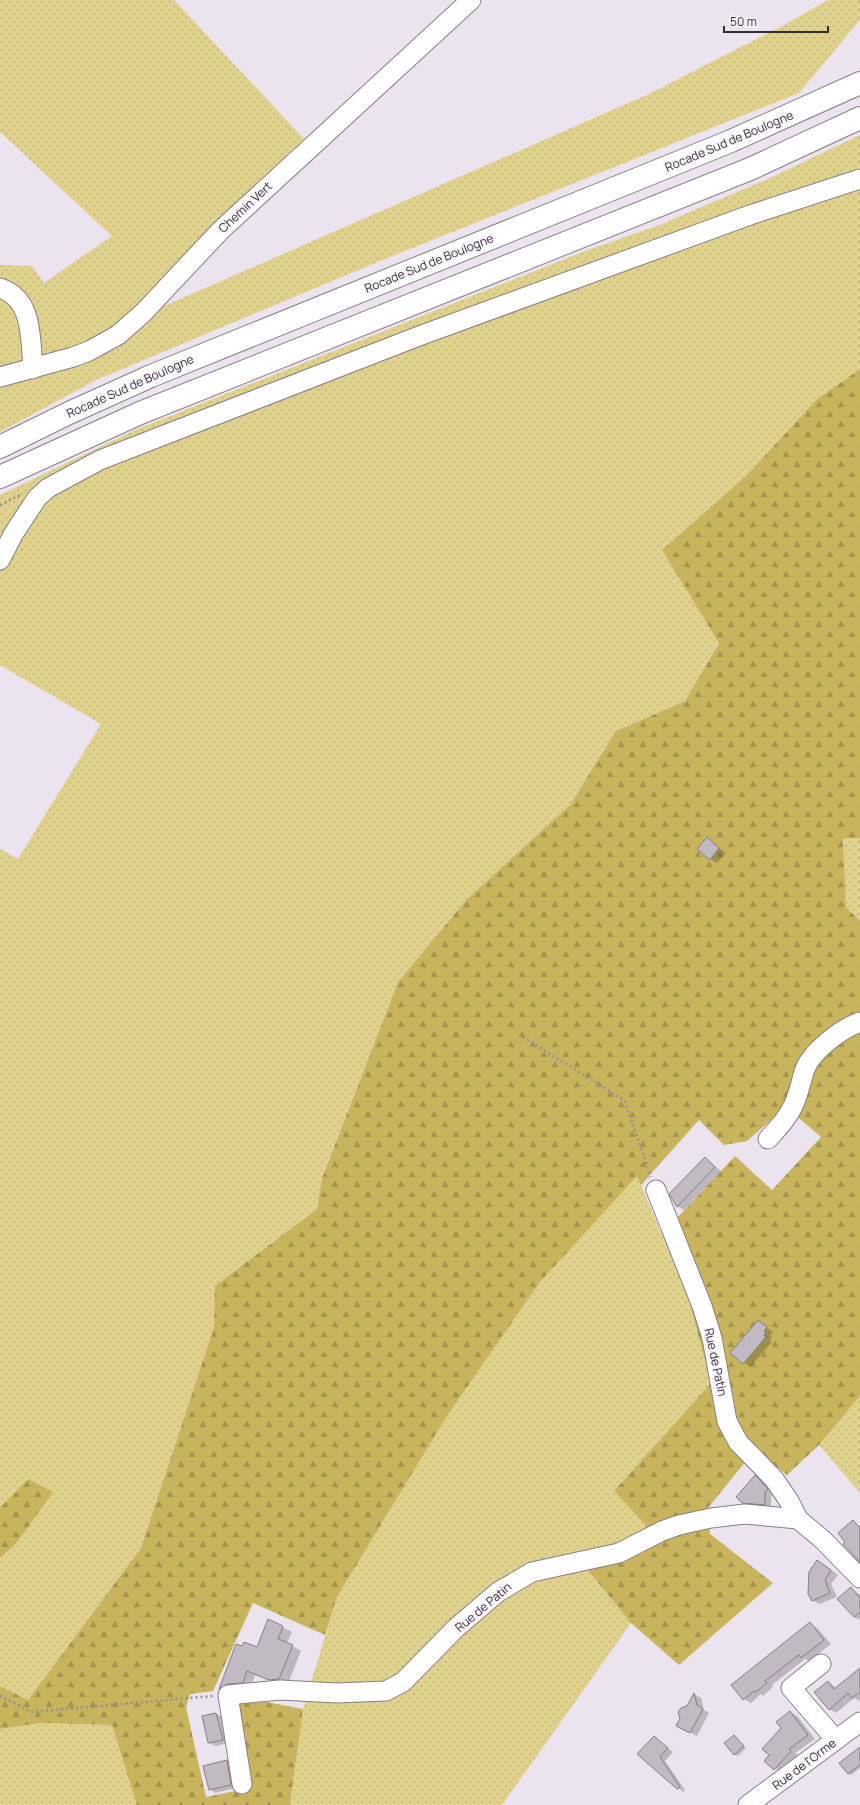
<svg xmlns="http://www.w3.org/2000/svg" width="860" height="1805" viewBox="0 0 860 1805" font-family="Manrope,sans-serif">
<style>
.grass{fill:url(#grass-dots)}
.forest{fill:url(#forest-firs)}
.shadow{fill:#0003}
.building{fill:#c1bac3;stroke:#847d85}
.lines{fill:none;stroke-linecap:round;stroke-linejoin:round}
.minor-casing{stroke:#878089;stroke-width:21}
.highway-casing{stroke:#878089;stroke-width:24}
.path{stroke:#948f96;stroke-width:2.5;stroke-dasharray:2 3;stroke-linecap:butt}
.minor{stroke:#fff;stroke-width:19}
.highway{stroke:#fff;stroke-width:22}
.labels{text-anchor:middle;dominant-baseline:central;stroke-width:3;stroke-linejoin:round;paint-order:stroke}
.street-label{font-size:12px;fill:#322f33;stroke:#f9f2fb}
</style>
<defs>
<pattern id="grass-dots" width="8" height="8" patternUnits="userSpaceOnUse"><rect width="8" height="8" fill="#e0d18d"/><path d="M2 2h.1M6 6h.1" fill="none" stroke="#c1b47a" stroke-width="1.8" stroke-linecap="round"/></pattern>
<pattern id="forest-firs" width="22" height="20" patternUnits="userSpaceOnUse"><rect width="22" height="20" fill="#c7b45c"/><path d="M5 1l3.5 6h-7zM16 11l3.5 6h-7z" fill="#a2934d"/></pattern>
</defs>
<rect width="100%" height="100%" fill="#ebe4ee"/>
<path class="grass" d="M0,0H174L304,139L456,0H477L221,236L155,310L649,94L786,24L828,0H860V20L799,93L380,261L96,380L0,432V265L32,266L44,283L112,236L0,132Z
M860,135V369L817,399L747,475L662,550L719,642L685,701L616,731L570,805L467,899L398,982L322,1177L317,1209L215,1286L214,1327L141,1548L28,1700L0,1686V1558L15,1545L52,1492L0,1508V849L18,859L101,724L0,665V495L135,430L585,251L657,226L770,178Z
M843,838H860V921L846,907Z
M637,1175L689,1301L711,1383L614,1491L646,1525L626,1558L587,1569L631,1623L502,1805H290L303,1709L337,1597L447,1416L540,1282Z
M860,1396V1493L819,1445Z
M40,1723L112,1725L137,1805H0V1729Z"/>
<path class="forest" d="M860,369V838H843L846,907L860,921V1396L819,1445L787,1475L755,1450L707,1509L710,1534L773,1583L679,1665L631,1623L587,1569L626,1558L646,1525L614,1491L711,1383L689,1301L662,1234L735,1156L772,1190L821,1137L786,1107L747,1141L724,1145L699,1120L641,1185L637,1176L540,1282L447,1416L337,1597L325,1635L253,1603L213,1691L190,1694L186,1707L206,1797L250,1788L237,1704L266,1702L303,1709L290,1805H137L112,1725L40,1723L0,1729V1686L28,1700L141,1548L214,1327L215,1286L317,1209L322,1178L398,982L467,899L570,805L616,731L685,701L719,643L662,550L747,475L817,399Z
M28,1479L53,1492L15,1545L0,1558V1508Z"/>
<path class="shadow" d="M707,839L726,853L717,863L710,859Z
M705,1158L721,1171L684,1210L677,1206Z
M758,1321L773,1332L770,1335L772,1337L770,1340L772,1342L750,1367L731,1353Z
M755,1476L761,1480L774,1493L771,1496V1508L750,1507L743,1502Z
M824,1565L838,1575L831,1584L837,1597L819,1604L812,1600Z
M851,1588L860,1595V1620L854,1617Z
M268,1620L292,1632L287,1643L301,1651L288,1684H279L255,1675L251,1687L228,1693L220,1689L237,1645L257,1648Z
M810,1624L817,1628L831,1644L809,1661L805,1659L772,1685L773,1687L763,1696L761,1694L751,1703L744,1699Z
M860,1670V1701L854,1698L836,1713L829,1709L828,1682L837,1689Z
M694,1694L701,1698L704,1710L709,1713L697,1736L677,1725Z
M790,1712L797,1716L815,1739L795,1753L798,1755L782,1773L765,1760L770,1754Z
M216,1714L222,1717L228,1743L216,1746L209,1743L203,1717Z
M734,1736L746,1748L738,1756L734,1754Z
M654,1737L673,1752L665,1761L685,1790L683,1792L639,1754Z
M860,1748V1768L851,1775L848,1773Z
M227,1761L233,1764L236,1788L215,1793L210,1789Z"/>
<path class="building" d="M707,837L719,848L710,860L697,849Z
M705,1157L715,1167L677,1207L669,1194Z
M758,1320L767,1327L764,1331L766,1332L764,1336L766,1337L743,1364L730,1353Z
M755,1475L768,1489L765,1492V1505L742,1503L736,1497Z
M853,1520L860,1528V1562L843,1544L845,1542L838,1533Z
M817,1560L831,1570L825,1580L830,1593L812,1601L808,1594L809,1572Z
M851,1587L860,1598V1612L854,1617L837,1599Z
M268,1619L283,1626L278,1639L293,1645L279,1679L269,1680L247,1671L243,1683L227,1684L219,1689L236,1644L242,1646L244,1642L257,1647Z
M810,1622L824,1640L801,1658L799,1655L765,1681L767,1683L756,1692L754,1691L743,1700L731,1685Z
M860,1668V1692L852,1698L848,1693L829,1710L814,1692L828,1681L834,1689Z
M694,1693L697,1705L703,1709L690,1733L676,1726L680,1718L678,1712L681,1708L687,1706Z
M790,1711L808,1735L789,1749L791,1751L774,1770L764,1761L769,1755L762,1749L781,1728L776,1722Z
M216,1713L223,1740L208,1743L202,1716Z
M734,1735L744,1746L734,1755L724,1743Z
M654,1736L668,1748L660,1757L680,1787L677,1789L637,1754Z
M860,1747V1765L848,1774L839,1763Z
M227,1760L231,1785L209,1790L203,1766Z"/>
<g class="lines">
<g class="minor-casing">
<path id="minor" d="M0,288C34,299 30,339 33,369
M0,377L73,357L89,351L118,335L143,313L220,231L471,0
M0,560L14,533L37,498L48,488L100,460L419,336L750,215L860,179
M768,1139C778,1128 788,1118 794,1104C799,1093 801,1081 805,1069C813,1050 841,1029 860,1022
M656,1190L702,1306L712,1338L727,1421L738,1442L774,1479L789,1501L798,1519L823,1540L860,1578
M821,1664L791,1688L836,1740
M242,1784L228,1695L280,1690L337,1693L386,1691L403,1682L456,1628L498,1592L532,1572L619,1553L662,1531L679,1525L711,1518L745,1514L798,1519
M748,1805L860,1722"/>
</g>
<g class="highway-casing">
<path id="highway" d="M0,447L69,413L151,376L731,141L860,83
M0,477L140,413L750,169L860,118"/>
</g>
<path class="path" d="M0,505L20,495
M523,1037L624,1100L651,1177
M0,1696L31,1712L213,1696"/>
<use href="#minor" class="minor"/>
<use href="#highway" class="highway"/>
</g>
<g class="labels">
<g class="street-label">
<text transform="translate(729 141) rotate(-23)">Rocade Sud de Boulogne</text>
<text transform="translate(245 207) rotate(-43)">Chemin Vert</text>
<text transform="translate(429 263) rotate(-22)">Rocade Sud de Boulogne</text>
<text transform="translate(130 386) rotate(-24)">Rocade Sud de Boulogne</text>
<text transform="translate(716 1362) rotate(78)">Rue de Patin</text>
<text transform="translate(483 1607) rotate(-40)">Rue de Patin</text>
<text transform="translate(804 1764) rotate(-37)">Rue de l'Orme</text>
</g>
</g>
<path d="M724 26v6h104v-6" fill="none" stroke="#322f33" stroke-width="2"/>
<text x="730" y="26" font-size="12" fill="#322f33" stroke="#f9f2fb" stroke-width="3" paint-order="stroke">50 m</text>
</svg>
